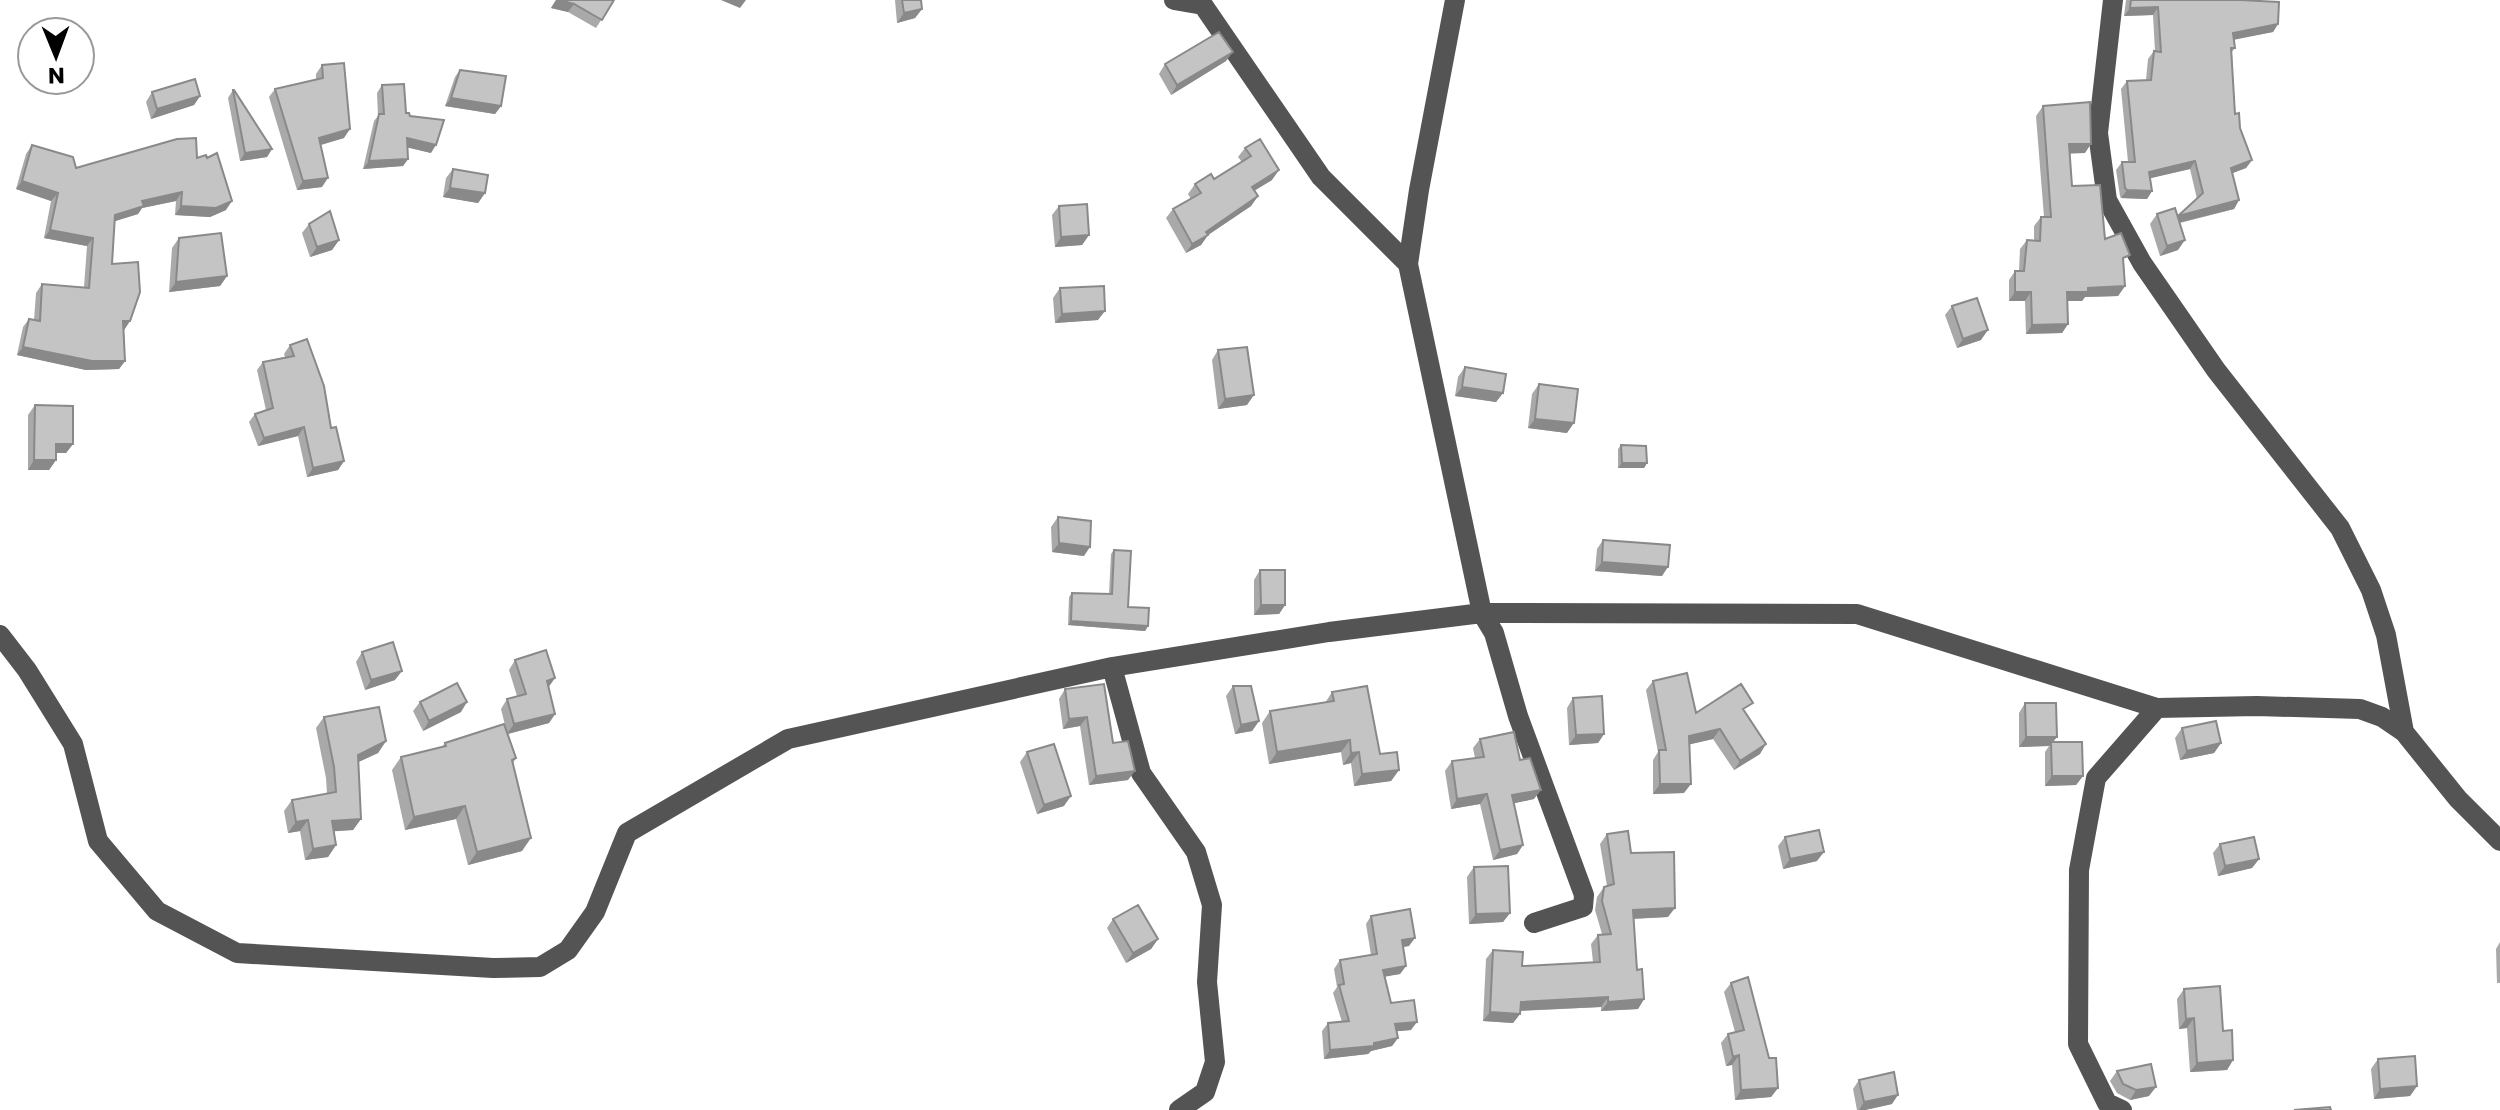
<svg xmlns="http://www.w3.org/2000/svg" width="2500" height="1110" viewBox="0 0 2500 1110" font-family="Poppins,sans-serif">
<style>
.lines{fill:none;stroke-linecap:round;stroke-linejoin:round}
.minor{stroke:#545454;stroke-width:20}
.wall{fill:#a9a9a9}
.shaded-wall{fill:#898989}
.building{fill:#c4c4c4;stroke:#898989;stroke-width:2}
</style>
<rect width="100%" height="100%" fill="#fff"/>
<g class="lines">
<path class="minor" d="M1174,0L1203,5L1321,177L1408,264L1482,613L1494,633L1518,716L1584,895L1583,907L1534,923
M2113,0L2098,133L2107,200L2142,263L2216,370L2340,528L2371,590L2386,635L2404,732
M1408,264L1419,190L1455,0
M0,635L27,670L73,744L98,841L157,911L237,953L493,968L540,967L568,950L595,912L627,833L788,739L1112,667L1329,632L1482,613L1857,614L2157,708L2257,706L2360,709L2382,717L2404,732L2458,799L2500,841
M1112,667L1141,773L1196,852L1212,905L1207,982L1215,1062L1205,1092L1179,1110
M2122,1110L2107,1103L2078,1044L2079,870L2096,778L2157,708"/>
</g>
<path class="wall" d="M556,0H614L596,28L568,12L551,8Z
M895,0H921L922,9L915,18L897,23Z
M2126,0H2240L2278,24L2273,32L2234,39L2235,48L2232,52L2235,114L2252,160L2246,168L2232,173L2239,200L2234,209L2180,223L2178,250L2160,256L2150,224L2157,214L2178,217L2197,199L2190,169L2150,178L2152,191L2147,199L2121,198L2120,196L2116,170L2122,162H2128L2121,89L2127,81L2146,80L2148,59L2154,51H2155L2153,15L2124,16Z
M1226,61L1171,95L1159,74L1165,64Z
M322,65L344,138L321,145L322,187L297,190L269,97L275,89L316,80V74Z
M460,70L501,106L495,114L445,106L455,77Z
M382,85L410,116L431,153L407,147L408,159L403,166L363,169L374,121L378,116L377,93Z
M233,90L272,149L267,157L240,161L228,98Z
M152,92L200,96L194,105L151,119L146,102Z
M2043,106L2085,153H2070L2072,186L2105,239L2124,264L2125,286L2118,296L2085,297L2082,301H2068V324L2062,333L2026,334L2025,301H2009V280L2015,271H2019L2020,249L2027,240L2034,241V226L2041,217H2044L2036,116Z
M32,145L76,168L197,158L226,210L210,217L175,215L176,201L142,208L138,214L115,221L112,264L130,321L124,330L125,361L119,369L86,370L17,355L23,327L29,319L34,320L36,293L42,284L84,287L87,246L44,238L51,201L16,189L26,154Z
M1245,148L1272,180L1254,191L1258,196L1251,206L1208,235L1201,245L1186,253L1166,218L1173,209L1191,199L1188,194L1195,184L1214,179L1242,162L1238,157Z
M453,169L485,193L478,203L443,197L446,178Z
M1059,206L1089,235L1082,245L1055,247L1052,215Z
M309,224L339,240L332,250L310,257L302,233Z
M179,238L227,276L220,286L169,292L172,248Z
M1060,288L1098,320L1055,323L1053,298Z
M1952,306L1981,340L1957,348L1945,315Z
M290,345L331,428L344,461L338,470L307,477L298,436L258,446L249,422L255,414L266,410L257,370L263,362L285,357L284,354Z
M1218,350L1247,405L1218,409L1212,360Z
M1465,367L1503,393L1496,402L1455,396L1458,377Z
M1539,384L1567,433L1528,428L1532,394Z
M35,405L73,444L66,453H56V460L49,470H28V415Z
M1621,445L1647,463L1644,468H1618V449Z
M1058,517L1084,556L1052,552L1051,527Z
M1603,540L1662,576L1595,571L1597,549Z
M1114,550L1128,607L1148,626L1145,631L1068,625L1069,597L1072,593L1109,594L1111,554Z
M1260,570L1285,605L1279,614L1254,615V580Z
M362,652L395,680L365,690L356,662Z
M515,660L548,688L555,714L549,723L508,734L516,758L513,763L522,851L468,865L456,819L405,830L392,770L401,757L442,747L445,743L506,729L501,709L507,699L517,696L509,670Z
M1653,681L1696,713H1746L1760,754L1734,770L1713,739L1690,744L1684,793L1653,794V760L1658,752L1646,690Z
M1233,686L1259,721L1252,731L1235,734L1226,696Z
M1065,689L1113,743L1128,780L1089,785L1080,726L1063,729L1059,699Z
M1332,692L1380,754L1399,770L1391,781L1354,786L1351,763L1343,765L1341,752L1269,764L1262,723L1270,711L1325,703Z
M1573,698L1604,734L1598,743L1569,745L1567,708Z
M420,702L461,712L423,731L413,711Z
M2025,703L2057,737L2053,742L2083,776L2076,785L2045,786V752L2049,746L2019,747V713Z
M324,717L386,741L378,753L358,762L361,819L353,830L334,831L336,845L328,857L305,860L300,831L288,833L284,811L292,800L327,794L326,778L316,728Z
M2182,728L2221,743L2214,753L2180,760L2175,738Z
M1480,739L1520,760L1534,799L1514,803L1523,845L1517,854L1493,860L1480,804L1451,809L1445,771L1452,761L1475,758L1473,748Z
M1027,752L1064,806L1037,814L1020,762Z
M1607,834L1631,853L1668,917L1633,919L1637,970L1644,999L1638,1009L1601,1011V1007L1520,1011V1014L1513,1023L1483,1021L1486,959L1493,950L1522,966L1593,962L1591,944L1598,935L1602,934L1595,910L1597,897L1604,887L1607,886L1600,844Z
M1785,837L1817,861L1783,869L1778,846Z
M2220,844L2259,859L2252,868L2218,876L2213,853Z
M1474,867L1510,913L1503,922L1469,924L1467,877Z
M1371,916L1409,946L1403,947L1406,966L1400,974L1385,976L1391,1003L1411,1030L1397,1031L1398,1038L1392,1046L1371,1051L1368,1054L1324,1059L1322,1031L1328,1023L1342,1022L1333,993L1337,987L1334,969L1340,960L1371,955L1366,924Z
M1113,919L1158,939L1151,949L1126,963L1107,928Z
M2500,942V983H2497L2496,949Z
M1731,983L1769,1058L1778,1088L1771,1097L1735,1100L1732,1065L1726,1066L1721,1043L1728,1034L1735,1032L1724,992Z
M2184,989L2233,1060L2227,1070L2190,1072L2187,1028L2179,1029L2177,999Z
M2378,1059L2417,1086L2410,1096L2374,1099L2371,1069Z
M2117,1071L2149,1096L2130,1100L2117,1093L2110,1081Z
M1859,1080L1892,1104L1865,1110H1857L1853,1089Z"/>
<path class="shaded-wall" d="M556,0H559L574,4L568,12L551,8Z
M721,0H746L740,8Z
M2158,7L2153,15L2124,16L2130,8Z
M922,9L915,18L897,23L904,13Z
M2278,24L2273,32L2228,41L2233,33Z
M1233,52L1226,61L1171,95L1177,85Z
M200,96L194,105L151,119L157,109Z
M451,98L501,106L495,114L445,106Z
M350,129L344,138L313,147L319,138Z
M407,138L436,145L431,153L401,146Z
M2069,144H2091L2085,153L2062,154Z
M272,149L267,157L240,161L245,153Z
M408,159L403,166L363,169L369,161Z
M2252,160L2246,168L2225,176L2231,168Z
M2195,161L2190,169L2143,180L2149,172Z
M1279,170L1272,180L1245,196L1252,187Z
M328,178L322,187L297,190L303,181Z
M22,181L58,193L51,201L16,189Z
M450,188L485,193L478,203L443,197Z
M2127,190L2152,191L2147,199L2121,198Z
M182,192L176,201L142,208L138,214L109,223L115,215L142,201Z
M1258,196L1251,206L1208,235L1201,245L1186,253L1192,244L1206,232Z
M2239,200L2234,209L2173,224L2178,216Z
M232,201L226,210L210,217L175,215L181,206Z
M50,230L93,238L87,246L44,238Z
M1089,235L1082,245L1055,247L1061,237Z
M339,240L332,250L310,257L317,247Z
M2185,240L2178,250L2160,256L2167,246Z
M227,276L220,286L169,292L176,282Z
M2125,286L2118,296L2085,297L2082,301H2061L2067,292L2088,288Z
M2015,292H2031L2025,301H2009Z
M1105,311L1098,320L1055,323L1062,314Z
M123,321H130L124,330Z
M2068,324L2062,333L2026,334L2032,325Z
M1988,330L1981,340L1957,348L1963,339Z
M23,347L125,361L119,369L86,370L17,355Z
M1462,387L1503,393L1496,402L1455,396Z
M1254,395L1247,405L1218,409L1225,399Z
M1535,419L1574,423L1567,433L1528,428Z
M304,427L298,436L258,446L264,438Z
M56,444H73L66,453H49Z
M34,460H56L49,470H28Z
M344,461L338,470L307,477L313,468Z
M1622,463H1647L1644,468H1618Z
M1059,543L1090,547L1084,556L1052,552Z
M1602,562L1668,567L1662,576L1595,571Z
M1261,605H1285L1279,614L1254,615Z
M1071,621L1148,626L1145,631L1068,625Z
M402,671L395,680L365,690L371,680Z
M555,678L548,688L547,681Z
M467,702L461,712L423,731L429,721Z
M555,714L549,723L507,734L514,724Z
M1087,717L1080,726L1063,729L1069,719Z
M1259,721L1252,731L1235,734L1241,725Z
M1720,729L1713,739L1683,746L1689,736Z
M1604,734L1598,743L1569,745L1576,735Z
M2026,737H2057L2049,746L2019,747Z
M1350,740L1341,752L1269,764L1277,752Z
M386,741L378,753L350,766L358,755Z
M2221,743L2214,753L2180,760L2187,751Z
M1766,744L1760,754L1734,770L1740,761Z
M1359,752L1351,763L1343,765L1351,753Z
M1399,770L1391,781L1354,786L1362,774Z
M1135,771L1128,780L1089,785L1096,776Z
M2052,776H2083L2076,785L2045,786Z
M1660,784H1691L1684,793L1653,794Z
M1541,790L1534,799L1506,805L1512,795Z
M1487,794L1480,804L1451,809L1457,799Z
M1071,796L1064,806L1037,814L1044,805Z
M465,806L456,819L405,830L414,817Z
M361,819L353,830L324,832L332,821Z
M308,820L300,831L288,833L296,822Z
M531,838L522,851L468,865L477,852Z
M336,845L328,857L305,860L313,849Z
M1523,845L1517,854L1493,860L1500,850Z
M1824,852L1817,861L1783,869L1790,859Z
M2259,859L2252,868L2218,876L2225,866Z
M1675,908L1668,917L1626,919L1633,910Z
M1510,913L1503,922L1469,924L1476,914Z
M1415,938L1409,946L1396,948L1402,940Z
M1158,939L1151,949L1126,963L1133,953Z
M1406,966L1400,974L1378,978L1383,970Z
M1608,997L1601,1007L1514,1011L1521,1002Z
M1644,999L1638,1009L1601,1011L1608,1002Z
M1490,1012L1520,1014L1513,1023L1483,1021Z
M2194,1018L2187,1028L2179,1029L2186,1019Z
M1417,1022L1411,1030L1389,1032L1395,1024Z
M1398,1038L1392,1046L1371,1051L1368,1054L1324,1059L1330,1050L1374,1043Z
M1739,1055L1732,1065L1726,1066L1733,1057Z
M2233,1060L2227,1070L2190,1072L2197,1063Z
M2417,1086L2410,1096L2374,1099L2380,1089Z
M2156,1087L2149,1096L2130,1100L2136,1090Z
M1778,1088L1771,1097L1735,1100L1741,1090Z
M1898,1095L1892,1104L1865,1110H1859L1864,1102Z"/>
<path class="building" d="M559,0H614L602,20L574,4Z
M902,0H921L922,9L904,13Z
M2131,0H2240L2279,2L2278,24L2233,33L2235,48H2231L2235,114L2239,113L2240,128L2252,160L2231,168L2239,200L2178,216L2203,193L2195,161L2149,172L2152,191L2127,190L2125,188L2122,162H2135L2127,81L2151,80L2154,51L2161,52L2158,7L2130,8Z
M1219,32L1233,52L1177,85L1165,64Z
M344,63L350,129L319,138L328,178L303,181L275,89L323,78L322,65Z
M460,70L506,76L501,106L451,98Z
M195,79L200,96L157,109L152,92Z
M404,84L406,113H409L410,116L444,120L436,145L407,138L408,159L369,161L379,114H384L382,85Z
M233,90H234L272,149L245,153Z
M2090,102L2091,144H2069L2072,186L2100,185L2105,239L2121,233L2130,255L2123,258L2125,286L2088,288V292H2067L2068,324L2032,325L2031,292H2015V271H2024L2027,240L2040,241L2041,217H2051L2043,106Z
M196,138L197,158L206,155L207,158L217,153L232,201L216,208L181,206L182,192L142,201L144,206L115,215L112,264L138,262L140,292L130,321H123L125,361H92L23,347L29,319L40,321L42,284L89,288L93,238L50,230L58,193L22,181L32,145L73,157L76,168L177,139Z
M1260,139L1279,170L1252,187L1258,196L1206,232L1208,235L1192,244L1173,209L1201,193L1195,184L1211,174L1214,179L1251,156L1245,148Z
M453,169L488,175L485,193L450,188Z
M1087,204L1089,235L1061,237L1059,206Z
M2175,208L2185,240L2167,246L2157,214Z
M330,211L339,240L317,247L309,224Z
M221,233L227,276L176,282L179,238Z
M1104,286L1105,311L1062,314L1060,288Z
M1977,298L1988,330L1963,339L1952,306Z
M307,339L324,386L331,428L336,427L344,461L313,468L304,427L264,438L255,414L273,408L263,362L294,356L290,345Z
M1247,347L1254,395L1225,399L1218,350Z
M1465,367L1506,374L1503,393L1462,387Z
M1539,384L1578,389L1574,423L1535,419Z
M35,405L73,406V444H56V460H34Z
M1621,445L1646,446L1647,463H1622Z
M1058,517L1091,521L1090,547L1059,543Z
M1603,540L1670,545L1668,567L1602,562Z
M1114,550L1131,551L1128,607L1149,608L1148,626L1071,621L1072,593L1112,594Z
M1260,570H1285V605H1261Z
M393,642L402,671L371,680L362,652Z
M546,650L555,678L547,681L555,714L514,724L507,699L526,694L515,660Z
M1687,673L1696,713L1741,684L1753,703L1743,709L1766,744L1740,761L1720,729L1689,736L1691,784H1660L1659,750H1666L1653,681Z
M457,683L467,702L429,721L420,702Z
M1104,684L1113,743L1128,741L1135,771L1096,776L1087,717L1069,719L1065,689Z
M1233,686H1251L1259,721L1241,725Z
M1367,686L1380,754L1397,752L1399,770L1362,774L1359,752L1351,753L1350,740L1277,752L1270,711L1334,701L1332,692Z
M1602,696L1604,734L1576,735L1573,698Z
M2025,703H2056L2057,737H2026Z
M379,707L386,741L358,755L361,819L332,821L336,845L313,849L308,820L296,822L292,800L336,792L334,767L324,717Z
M2216,721L2221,743L2187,751L2182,728Z
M504,724L516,758L512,760L531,838L477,852L465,806L414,817L401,757L446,746L445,743Z
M1514,732L1520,760L1530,758L1541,790L1512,795L1523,845L1500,850L1487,794L1457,799L1452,761L1484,757L1480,739Z
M2051,742H2082L2083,776H2052Z
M1054,744L1071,796L1044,805L1027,752Z
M1819,830L1824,852L1790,859L1785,837Z
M1628,831L1631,853L1674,852L1675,908L1633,910L1637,970L1642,969L1644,999L1608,1002V997L1521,1002L1520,1014L1490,1012L1493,950L1523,952L1522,966L1600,962L1598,935L1611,934L1602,901L1604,887L1614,884L1607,834Z
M2254,837L2259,859L2225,866L2220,844Z
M1508,866L1510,913L1476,914L1474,867Z
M1138,905L1158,939L1133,953L1113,919Z
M1410,909L1415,938L1402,940L1406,966L1383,970L1391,1003L1414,1000L1417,1022L1395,1024L1398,1038L1374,1043V1046L1330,1050L1328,1023L1349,1021L1339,985L1344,984L1340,960L1377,954L1371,916Z
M1748,977L1769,1058H1776L1778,1088L1741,1090L1739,1055L1733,1057L1728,1034L1744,1030L1731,983Z
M2220,986L2223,1031L2232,1030L2233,1060L2197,1063L2194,1018L2186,1019L2184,989Z
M2415,1056L2417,1086L2380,1089L2378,1059Z
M2151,1064L2156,1087L2136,1090L2123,1084L2117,1071Z
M1894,1072L1898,1095L1864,1102L1859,1080Z
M2330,1107L2331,1110H2294Z"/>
<g transform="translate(56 56) rotate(179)"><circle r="38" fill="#ffffff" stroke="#999999" stroke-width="2"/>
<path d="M0-6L14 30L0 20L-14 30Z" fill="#000000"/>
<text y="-12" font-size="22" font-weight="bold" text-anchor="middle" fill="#000000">N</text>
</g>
</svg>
